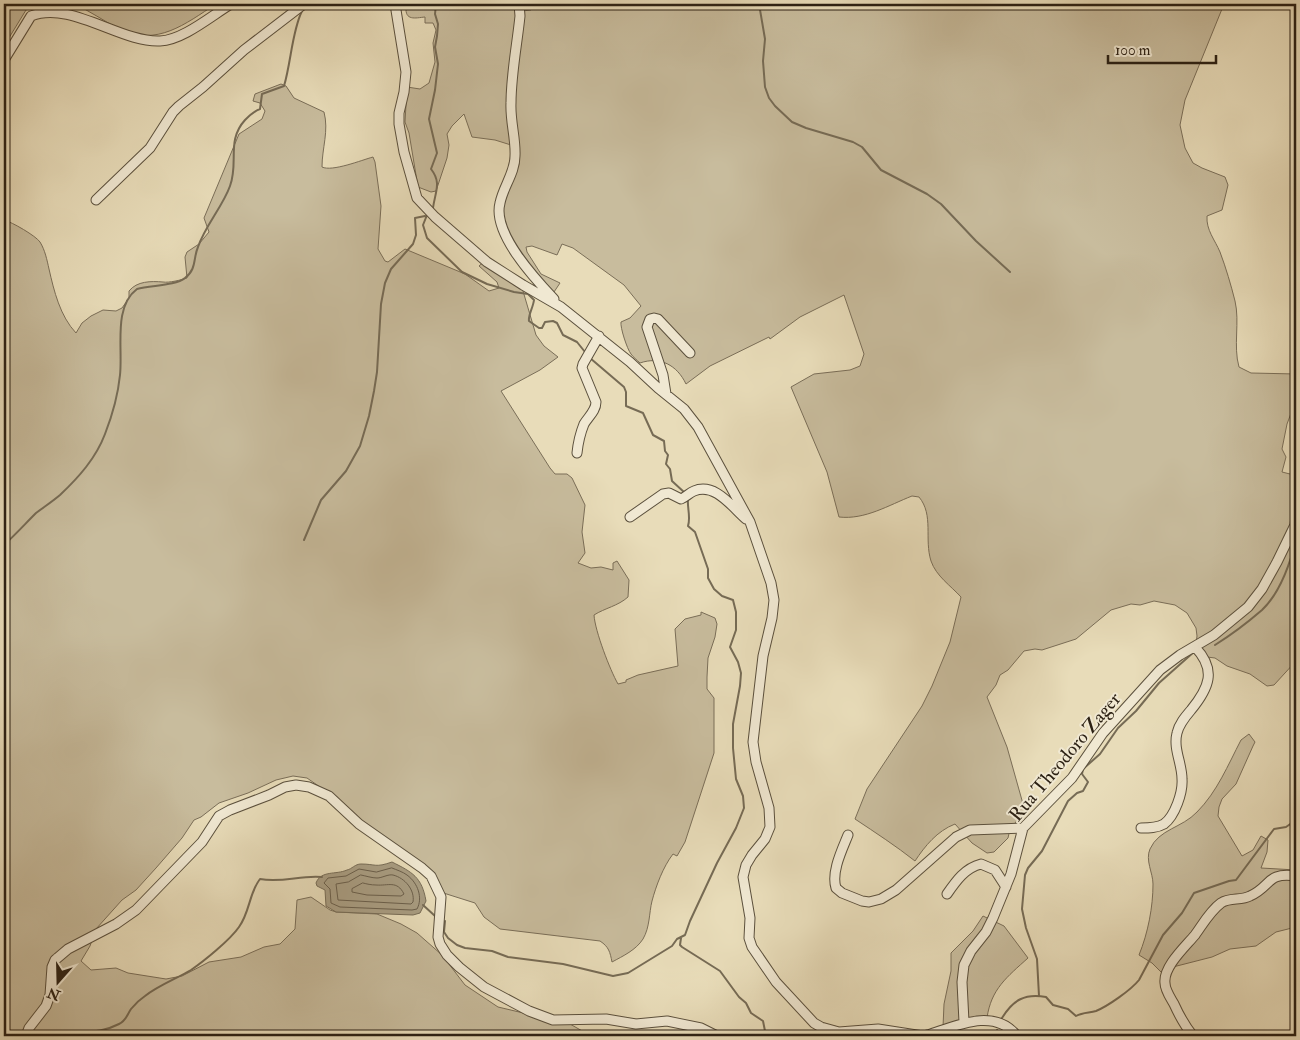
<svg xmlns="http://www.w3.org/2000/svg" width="1300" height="1040" viewBox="0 0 1300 1040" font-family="'IM FELL Double Pica',serif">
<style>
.green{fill:#c8bc9d;stroke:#7a6e58}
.water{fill:#a89c81;stroke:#766b55}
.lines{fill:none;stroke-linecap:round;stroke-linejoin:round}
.shore{stroke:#6a5e4a;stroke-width:1}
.stream{stroke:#766b55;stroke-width:2}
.minor-casing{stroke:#5b503d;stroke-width:11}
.minor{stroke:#f0e8d2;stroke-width:9}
.labels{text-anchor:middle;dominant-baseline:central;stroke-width:4;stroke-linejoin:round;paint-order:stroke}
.street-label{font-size:19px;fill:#2c2114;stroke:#f0e8d2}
</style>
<rect width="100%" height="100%" fill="#e8dcb9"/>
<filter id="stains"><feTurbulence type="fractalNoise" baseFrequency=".004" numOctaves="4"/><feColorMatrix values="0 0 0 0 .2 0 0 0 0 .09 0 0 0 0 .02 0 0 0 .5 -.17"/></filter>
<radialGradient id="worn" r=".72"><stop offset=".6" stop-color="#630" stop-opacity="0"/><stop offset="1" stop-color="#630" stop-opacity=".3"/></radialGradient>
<path class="green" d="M4,4H39L26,10L4,46Z
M74,4H216C185,24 157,47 119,29C104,21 90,11 74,4Z
M409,4H516L522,11L531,10L532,4H1224L1185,100L1180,125L1185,148L1193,163L1202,168L1225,177L1228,185L1222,210L1207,216C1206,230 1215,240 1220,252C1226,268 1231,285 1235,301C1240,322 1233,346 1239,367L1251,373L1296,374V400L1287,424L1282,449L1286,457L1282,472L1290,474L1296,468V661L1274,685L1267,686L1250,674L1227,666L1215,658L1207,657L1196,644L1197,636L1196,628L1187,613L1175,605L1154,601L1140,605L1131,604L1111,610L1076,639L1042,650L1035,649L1024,651L1008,670L1000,675L996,685L987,697L1007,747L1025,811L1010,829L1008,838L994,852L987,853L972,843L955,824C937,831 925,846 915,861C896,846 876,833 855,819L867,789L922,706L932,686L950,642L961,597C951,586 936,576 931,561C924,539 934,515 919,497L912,496C889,505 865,520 839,517L827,472L791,387L814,374L850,370L860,366L864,354L844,295L800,317L770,339L769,337L710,366L686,384C677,365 660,356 640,363C637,360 633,357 631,354C627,349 620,327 621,322L630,318L641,306L624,285L573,248L562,244L557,255L532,246L526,247L527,252L541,274L560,283L554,292L548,291L499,224L508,172L513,156L511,145L495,140L472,137L464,114L452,126L447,134L449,145L447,158L436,191L431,192L418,187L409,133L405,122L407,87L420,89L429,83L435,62L433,43L436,30L433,23H425V17C415,18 405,21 406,7Z
M281,84L286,86L294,98L324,112C329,131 322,148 322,167C332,172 362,160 373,157L375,162L381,206L378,249L385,261L388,262L405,249L465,274L489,291L499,288L497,282L479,266L488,258L523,291L536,335L544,346L558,357L540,370L501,391L550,468L555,474H567L572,478L585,505L582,532L585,553L578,563L591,568L601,567L613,570V563L617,561L629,580L628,597C618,606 605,608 594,615C595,631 610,670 618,684L626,682V680L638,675L678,666L675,629L685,619L701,615V612L715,618L717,624L715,637L708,658L707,677V689L714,698V753L685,842L677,856L673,854C663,867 656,886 652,901C649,913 650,927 643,939C636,950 623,956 612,962C610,952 609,947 600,941L500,929L484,917L475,903L434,890L421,867L320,787L307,778L293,776L276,780L248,793L219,803L201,817L194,820L182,838L156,868L136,890L122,900L96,929L90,946L81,961L91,970L116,968L128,973L166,979L182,976L209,962L241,957L264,947L280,944L295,929L297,900L311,897L330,910L336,912L377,914L401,924L417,933L442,955L465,985L498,1007L570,1024L591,1036H4V220C12,222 36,236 40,242C45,250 47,260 49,269C54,291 60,316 76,333L82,323L91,316L103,310L116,311L122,308L129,298V291C137,281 151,281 163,282C169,283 181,280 187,278L185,257L187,252L199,244L209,232L204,218L239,134L262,119L265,111L260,103L253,101L255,94Z
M1249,734L1255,742L1253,746L1236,784L1222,799L1219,807L1218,816L1242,856L1253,850L1261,836L1268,840L1267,852L1261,868L1296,870V927L1276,932L1256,946L1230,949L1212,957L1169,968L1163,974L1152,963L1139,955C1148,933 1153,907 1153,884C1153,873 1145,860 1150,849C1159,829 1182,828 1197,812C1217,792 1228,765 1241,740Z
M983,916L1004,926L1028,958C1007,977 991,989 987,1018C970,1018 958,1020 943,1027L944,1004L951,971V953L973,931Z"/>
<path class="water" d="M392,862C412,872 422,877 426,901L420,913L413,915L336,912L326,906L325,890L317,886L316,883C321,870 336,875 347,870C352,869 355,864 361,864C376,864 375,868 392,862Z"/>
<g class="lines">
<path class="shore" d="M392,868C397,870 403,872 407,875C418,883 423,898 417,909L412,910L340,907L331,903L330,889L324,883L328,878L346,876L359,869L376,872Z
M361,875C366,876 372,878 377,878C382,878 388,874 393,875C405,878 415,890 413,902L411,904L338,900L336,884L348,882Z
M363,883C367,884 371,885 376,885C388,886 397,880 404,894L401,896L367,895L352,892V889Z"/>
<path class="stream" d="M759,4L765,39L763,61L765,87L769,98L775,106L792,122L806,128L853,142L862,147L881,170L927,194L941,204L976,241L1010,272
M433,208C435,192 442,183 431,169L437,153L429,119L435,90L438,64L435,47L437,36L438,24L435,14L436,4
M427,215L423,225L427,238L462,272L487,284L514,292L528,294L534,300C533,308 528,315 529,321L539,328H542L545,322L553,321L557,323L563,335L577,342L585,352
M590,358L624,387L626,392V406L643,413L653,435L664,441L665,451L668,455L666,464L670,469L672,481L685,493
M304,540L321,500L346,471L360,446L369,416L374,391L377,372L381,304L385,283L391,269L413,244L416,235L415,218L425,216
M4,545C15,535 25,524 36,513C44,507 53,501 60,495C79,477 96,458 105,434C112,416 118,395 120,375C123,348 113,307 137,289C151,285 175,286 185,278C197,269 193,258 198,247C205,226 223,206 230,186C239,162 226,141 245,120C250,115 254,111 260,109L262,94L284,86C291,63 292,31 302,11
M1215,645C1231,635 1247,623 1262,610C1280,593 1290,564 1296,540
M423,905L435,916
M445,921L444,932L448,938L457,945L465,948L492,951L508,957L563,964L613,976L628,973L672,946L677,939L685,935L690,921L717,863L736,828L744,808L743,796L736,779L733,748V724L740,686L741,673L738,662L730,647L736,630V612L733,600L722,596L714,589L708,578V569L695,532L688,526C691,517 687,508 688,499
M681,938L680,945L682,947L720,971L739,997L746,1003L751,1013L763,1021L766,1036
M1039,996L1037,959L1026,928L1022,909L1025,875L1028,868L1042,851L1068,801L1077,793L1083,791L1088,782L1082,774L1083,769L1100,754L1118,728L1136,711L1159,683L1195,651
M1002,1018C1013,1000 1025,993 1046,997L1053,1005L1068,1009L1076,1016C1083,1012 1089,1013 1096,1011C1108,1006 1131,990 1139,980L1163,935L1182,913L1194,893L1229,881L1236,880L1274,829L1286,827L1296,820
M60,1036C80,1031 100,1034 119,1024C126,1021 127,1015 131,1009C135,1004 139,1000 145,996C159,985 176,979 191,970C204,961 230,940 239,927C250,912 249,893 260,879C283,883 300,875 322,877
M995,1036L997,1030"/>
<g class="minor-casing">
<path id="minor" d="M395,4L406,72L404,92L399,113V124L404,152L417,198L435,217L487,262L523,285L561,307L630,362L658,388L684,409L698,427L750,522L771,583L774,600L772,618L763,656L753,742L756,762L769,808L770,827L765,839L752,855L746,865L743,877L750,918L749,938L752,947L776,982L814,1023L821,1027L839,1032L878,1029L923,1036L928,1035C956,1026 994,1007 1017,1036
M519,4L520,16C517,45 511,75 511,103C510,121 516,139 515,156C515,173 503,187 500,203C492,233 535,279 554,299
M4,60L31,16C70,0 121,43 160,41C183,40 211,16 231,4
M96,200L150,148L173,112L179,106L203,87L244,50L304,4
M666,394L663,375L647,327L650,319L654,318L658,319L690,353
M577,453C578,443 580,434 584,424C588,417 596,411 596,402L582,368L583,364L599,336
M630,517L663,494L669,493L681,499C686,497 689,493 694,491C715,482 732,507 746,519
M1141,828C1149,828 1157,828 1164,824C1175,816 1183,792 1182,779C1182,763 1173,749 1177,733C1179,724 1185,717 1191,710C1209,688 1217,670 1195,647
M848,835C842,850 831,872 836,888L842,893L862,901L869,902L881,899L896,890L956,837L970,830L1023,828
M947,894C956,881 965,868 981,864L995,870L1006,887
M964,1022L962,982L964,965L971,951L986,932L993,918L1011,874L1023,828L1072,778L1103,733L1160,670L1180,655L1214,635L1248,607L1262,589L1277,562L1295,525L1296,517
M26,1036L29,1028L46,1006L50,995L52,967L55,960L68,949L116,924L136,910L202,842L219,816L230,810L269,795L285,787L296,785L309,787L329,796L359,824L422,868L431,876L441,897L438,937L440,944L447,955L459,967L484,987L529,1011L553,1020L606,1019L636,1024L667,1021L701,1028L717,1036
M1193,1036C1185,1026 1179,1015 1174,1004C1170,997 1165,990 1165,983C1163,967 1185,947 1195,935C1203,924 1210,911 1221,903C1230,897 1241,901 1250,896C1272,886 1266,872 1296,876"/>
</g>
<use href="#minor" class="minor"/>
</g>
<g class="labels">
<g class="street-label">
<text transform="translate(1065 757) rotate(-50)">Rua Theodoro Zager</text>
</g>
</g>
<rect width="1300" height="1040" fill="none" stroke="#e8dcb9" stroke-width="20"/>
<rect x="5" y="5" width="1290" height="1030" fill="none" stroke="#2c2114" stroke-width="2.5"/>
<rect x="10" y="10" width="1280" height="1020" fill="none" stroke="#2c2114"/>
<g transform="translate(58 982) rotate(200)" stroke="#f0e8d2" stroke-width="4" paint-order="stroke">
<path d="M0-4L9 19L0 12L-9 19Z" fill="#2c2114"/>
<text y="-8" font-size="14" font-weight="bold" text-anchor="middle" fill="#2c2114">N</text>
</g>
<path d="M1108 55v8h108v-8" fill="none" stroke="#2c2114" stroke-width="2.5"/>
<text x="1115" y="55" font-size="15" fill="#2c2114" stroke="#f0e8d2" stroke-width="4" paint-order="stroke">100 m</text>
<rect width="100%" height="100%" filter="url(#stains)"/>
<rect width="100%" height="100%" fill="url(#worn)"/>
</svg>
